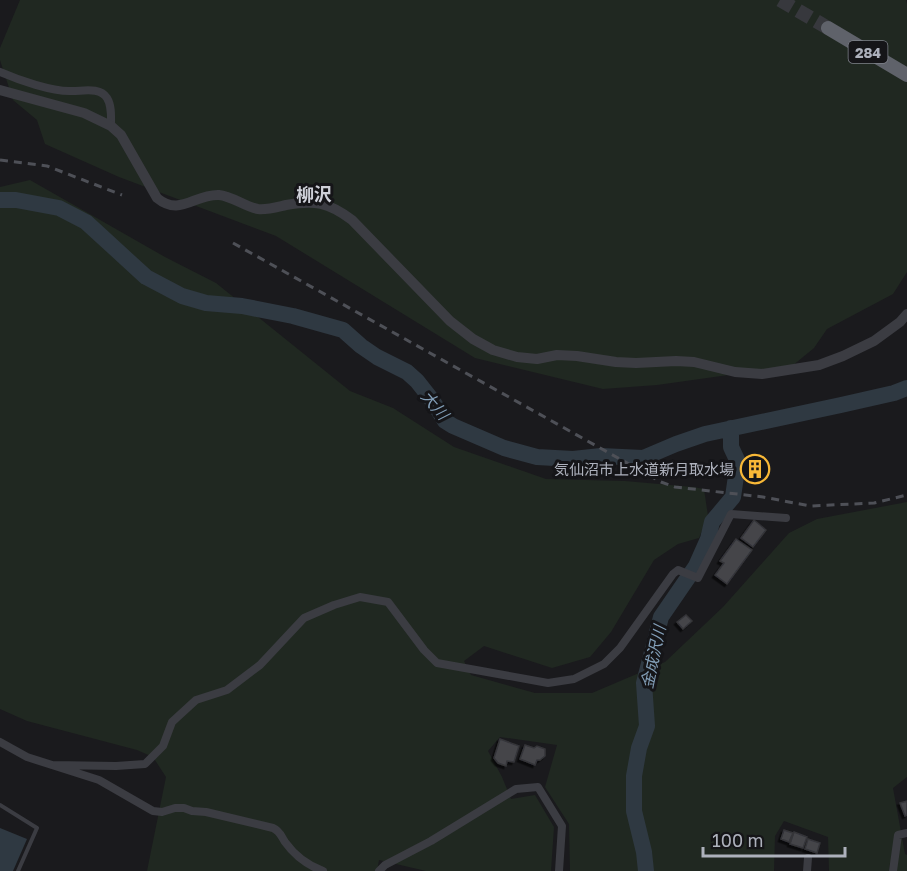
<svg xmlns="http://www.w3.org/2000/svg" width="907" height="871" viewBox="0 0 907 871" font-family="'Golos Text','Noto Sans JP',sans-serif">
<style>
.green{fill:#202821}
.water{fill:#2f3942}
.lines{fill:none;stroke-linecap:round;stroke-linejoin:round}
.river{stroke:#2f3942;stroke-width:16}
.building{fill:#44454a;stroke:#343439;stroke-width:1.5;filter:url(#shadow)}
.trunk-tunnel{stroke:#37383d;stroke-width:14;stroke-dasharray:14 7;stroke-linecap:butt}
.service{stroke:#3b3c42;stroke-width:4}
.minor{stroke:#3b3c42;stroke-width:8}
.tertiary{stroke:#3b3c42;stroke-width:10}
.trunk{stroke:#5f626a;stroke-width:14}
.rail{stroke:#4e5057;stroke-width:3;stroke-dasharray:8 6;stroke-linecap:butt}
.labels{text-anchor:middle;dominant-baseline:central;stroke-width:6;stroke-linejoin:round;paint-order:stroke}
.shield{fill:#151518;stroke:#7f828b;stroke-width:1.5}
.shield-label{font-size:14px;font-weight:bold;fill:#adb1bc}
.poi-label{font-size:15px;fill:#adb1bc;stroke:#151518;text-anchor:end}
.water-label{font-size:16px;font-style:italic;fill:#839fb8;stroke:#151518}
.quarter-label{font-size:18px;font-weight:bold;fill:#ced0d8;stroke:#151518}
</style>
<defs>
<filter id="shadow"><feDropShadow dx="-2.5" dy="2.5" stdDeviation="0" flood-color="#0009"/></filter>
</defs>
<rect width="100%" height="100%" fill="#1a1a1d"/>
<path class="green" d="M20,0H906L907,4V272L893,294L827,329L814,348L792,366L657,385L603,389L475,358L276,236L119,177L45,144L37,120L13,100L0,60V48Z
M30,180L165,257L216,283L350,391L393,408L454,447L546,479L625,481L693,487L704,489L708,516L699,538L678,544L654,560L611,632L590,657L552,668L484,646L464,661L471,675L535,693H592L665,662L723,607L789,533L817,519L907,502V777L893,788L905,854L907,855V871H895L890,863L889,871H829L828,837L784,821L775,836L774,871H570L569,824L545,787L557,745L500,737L488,751L502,777L511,799L535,795L554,827L551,871H426L379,860L377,871H147L166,777L153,757L137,750L27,721L0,709V187Z"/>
<path class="water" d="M0,828L27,839L13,871H0Z"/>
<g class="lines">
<path class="river" d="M0,200H16L59,208L86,222L146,277L182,296L206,303L242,306L293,316L343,330L361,346L377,357L407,372L417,381L432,400L445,421L453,426L504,448L537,457L573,459L601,456L643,458L676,444L705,434L841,405L894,393L907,388
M646,871L644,852L634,811V776L639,748L647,726L644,683L661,617L696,566L708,539L712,522L733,497L738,462L731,447V428"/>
</g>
<path class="building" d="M752,461H756L762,464L763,471L755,473L754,472H748L747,466Z
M754,520L766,530L753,547L741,538Z
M736,539L752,550L727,584L715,575L724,563L720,561Z
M686,615L692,621L683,629L677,622Z
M500,739L519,746L514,762L507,761L506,766L498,763L494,758Z
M525,745L534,748L537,746L545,749V756L540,760H537L535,765L520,759Z
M907,801V815L905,816L900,803Z
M784,830L793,833L789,842L781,839Z
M794,832L807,837L803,848L790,844Z
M808,839L820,843L817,853L805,849Z"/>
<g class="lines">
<path class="trunk-tunnel" d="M780,0L828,28"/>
<path class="service" d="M0,805L37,828L18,871"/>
<path class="minor" d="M0,72C18,80 53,92 72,91C84,91 100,87 107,98C112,106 111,117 111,126
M0,742L27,757L99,780L153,811L162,812L175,808H184L192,811L206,812L273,828C280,831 281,836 285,842C295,856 307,865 323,871
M52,765L116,766L145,764L163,746L172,722L196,700L227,690L260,665L304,618L334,605L360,597L388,602L424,650L437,663L548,683L574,679L604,664L620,648L673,574L678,570L698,578L731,514L786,518
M379,871L385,865L431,841L516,789L538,787L562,826L559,871
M807,871L808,858
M893,871L898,835L907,833"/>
<path class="tertiary" d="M0,90L84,113L111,126L121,135L157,198C180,217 194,194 219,195C232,196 245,207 258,209C267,210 277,207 286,205C315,200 328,202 352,220L450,321L473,339L493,350L517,357L537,359L557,355L577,356L616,362L636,363L676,361L694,362L735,372L762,374L819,365L843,356L874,341L900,322L907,314"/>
<path class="trunk" d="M828,28L907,75"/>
<path class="rail" d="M0,160L47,166L122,195
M233,243L661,482L675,487L763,497L810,506L874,503L907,495"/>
</g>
<defs>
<g id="building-ring" transform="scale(1.5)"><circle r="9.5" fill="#151518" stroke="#f8b837" stroke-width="1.5"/><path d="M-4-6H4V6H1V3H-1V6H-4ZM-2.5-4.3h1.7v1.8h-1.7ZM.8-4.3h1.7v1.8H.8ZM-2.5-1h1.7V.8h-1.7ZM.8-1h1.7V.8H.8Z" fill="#f8b837"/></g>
</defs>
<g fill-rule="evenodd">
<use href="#building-ring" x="755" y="469"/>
</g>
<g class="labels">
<rect class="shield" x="848.5" y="41" width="39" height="22" rx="4.5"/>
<g class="shield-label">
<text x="868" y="52">284</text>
</g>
<g class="poi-label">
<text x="734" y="469">気仙沼市上水道新月取水場</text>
</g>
<g class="water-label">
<text transform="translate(435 405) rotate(49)">大川</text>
<text transform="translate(653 657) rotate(-78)">金成沢川</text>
</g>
<g class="quarter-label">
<text x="314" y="194">柳沢</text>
</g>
</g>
<path d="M703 847v9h142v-9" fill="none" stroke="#adb1bc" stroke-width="3"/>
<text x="712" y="847" font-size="18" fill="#adb1bc" stroke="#151518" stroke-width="4.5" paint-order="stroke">100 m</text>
</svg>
